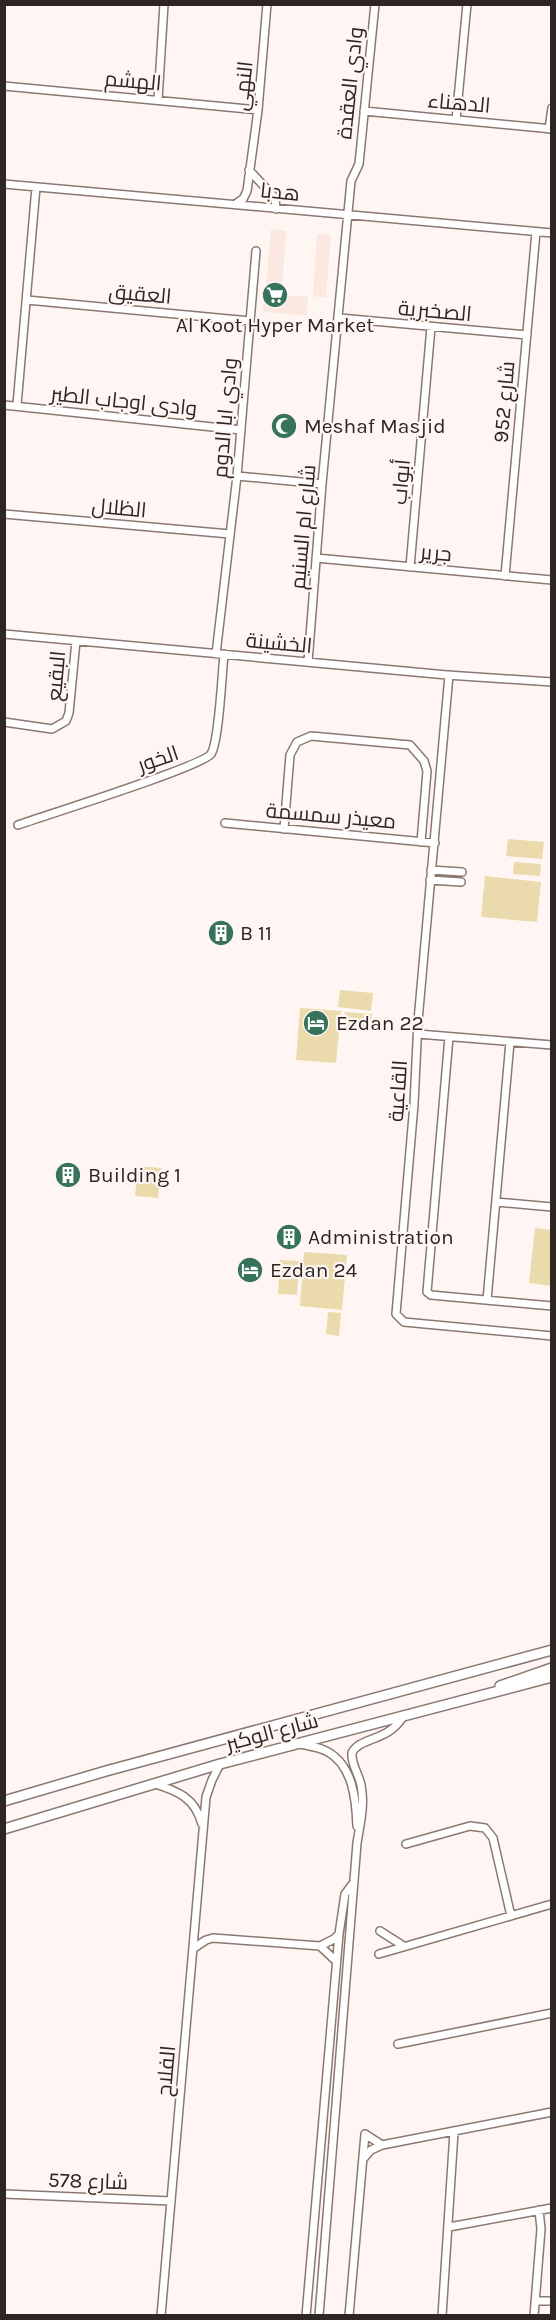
<svg xmlns="http://www.w3.org/2000/svg" width="556" height="2320" viewBox="0 0 556 2320" font-family="Karla,Cairo,sans-serif">
<style>
.built{fill:#fae8e1}
.green{fill:#eadaac}
.lines{fill:none;stroke-linecap:round;stroke-linejoin:round}
.minor-casing{stroke:#8b7871;stroke-width:10}
.secondary-casing{stroke:#8b7871;stroke-width:12}
.minor{stroke:#fff;stroke-width:7}
.secondary{stroke:#fff;stroke-width:9}
.labels{text-anchor:middle;dominant-baseline:central;stroke-width:4.5;stroke-linejoin:round;paint-order:stroke}
.street-label{font-size:21px;fill:#2e2623;stroke:#fff6f3}
.poi-label{font-size:21px;fill:#2e2623;stroke:#fff6f3;text-anchor:start}
</style>
<rect width="100%" height="100%" fill="#fff6f3"/>
<path class="built" d="M271,229L286,231L282,290L266,288Z
M317,234L331,235L326,298L313,296Z
M264,294L308,297L307,316L263,312Z"/>
<path class="green" d="M508,839L544,842L542,859L506,856Z
M514,862L541,864L540,876L513,874Z
M485,876L541,882L537,922L481,917Z
M340,990L373,993L371,1011L338,1007Z
M300,1008L341,1011L336,1063L296,1060Z
M345,1012L372,1014L371,1027L344,1025Z
M138,1166L161,1168L158,1198L135,1196Z
M535,1228L551,1230V1286L529,1283Z
M304,1252L347,1255L342,1310L300,1306Z
M280,1260L300,1261L297,1295L278,1294Z
M328,1312L341,1313L339,1336L326,1334Z"/>
<g class="lines">
<g class="minor-casing">
<path id="minor" d="M4,86L258,110
M158,100L164,4
M364,111L552,129
M456,120L467,4
M549,129L552,108
M249,170L275,198L276,209
M4,184L552,233
M237,203L243,199L247,191L258,110L267,4
M27,300L250,321
M340,318L527,335
M4,405L241,430
M17,405L36,187
M237,476L322,484
M4,514L230,534
M316,558L552,580
M410,567L431,327
M505,576L536,232
M4,634L447,675L552,682
M216,654L237,476L256,251
M308,662L322,484L351,181L359,164L375,4
M449,675L418,1021L414,1104L396,1314L404,1322L552,1336
M4,722L52,729L66,721L69,713L76,641
M225,823L435,843
M18,825C46,815 201,767 211,754C219,742 222,673 224,654
M284,829L290,755L297,742L311,736L410,745L424,761L427,771L421,842
M431,870L462,872
M430,880L461,882
M418,1034L552,1045
M449,1037L427,1292L431,1295L552,1306
M496,1202L552,1207
M487,1300L510,1042
M300,1744C309,1746 320,1747 328,1752C353,1766 356,1800 357,1826
M155,1784C178,1791 195,1798 202,1824
M406,1844L470,1826L485,1828L493,1838L511,1916
M380,1931L402,1945
M320,1946L336,1961
M194,1948L206,1940L213,1938L320,1946L334,1939L339,1934
M379,1954L552,1904
M398,2044L552,2013
M364,2158L371,2150L382,2145L552,2112
M4,2194L171,2201
M449,2227L552,2208
M535,2301H552
M161,2316L206,1797L212,1780L220,1764
M306,2316L339,1934L345,1894L354,1882
M319,2316L357,1843C360,1824 365,1805 361,1785C359,1774 351,1765 352,1753C360,1736 388,1743 404,1715
M349,2316L365,2134L382,2145
M442,2316L454,2132
M534,2316L541,2229L539,2210"/>
</g>
<g class="secondary-casing">
<path id="secondary" d="M500,1686L552,1668
M4,1801L106,1771L552,1650
M4,1829L220,1764L552,1677"/>
</g>
<use href="#minor" class="minor"/>
<use href="#secondary" class="secondary"/>
</g>
<defs>
<g id="supermarket-disc" transform="scale(1.35)"><circle r="9.5" fill="#37725b" stroke="#fff6f3"/><path d="M-6-5.5h2.5l.6 2H6L4.5 2H-2.5L-4.4-4H-6ZM-1.5 3.2a1.3 1.3 0 1 0 .1 0ZM3 3.2a1.3 1.3 0 1 0 .1 0Z" fill="#fff"/></g>
<g id="mosque-disc" transform="scale(1.35)"><circle r="9.5" fill="#37725b" stroke="#fff6f3"/><path d="M3.5-4.9A6 6 0 1 0 3.5 4.9A5 5 0 1 1 3.5-4.9Z" fill="#fff"/></g>
<g id="building-disc" transform="scale(1.35)"><circle r="9.5" fill="#37725b" stroke="#fff6f3"/><path d="M-4-6H4V6H1V3H-1V6H-4ZM-2.5-4.3h1.7v1.8h-1.7ZM.8-4.3h1.7v1.8H.8ZM-2.5-1h1.7V.8h-1.7ZM.8-1h1.7V.8H.8Z" fill="#fff"/></g>
<g id="hotel-disc" transform="scale(1.35)"><circle r="9.5" fill="#37725b" stroke="#fff6f3"/><path d="M-6-4.5h1.5V1H6V5H4.5V3h-9V5H-6ZM-4 0a1.8 1.8 0 1 1 3.6 0ZM.5 0V-2.5h3Q6-2.5 6 0Z" fill="#fff"/></g>
</defs>
<g fill-rule="evenodd">
<use href="#supermarket-disc" x="275" y="295"/>
<use href="#mosque-disc" x="284" y="426"/>
<use href="#building-disc" x="221" y="933"/>
<use href="#hotel-disc" x="316" y="1023"/>
<use href="#building-disc" x="68" y="1175"/>
<use href="#building-disc" x="289" y="1237"/>
<use href="#hotel-disc" x="250" y="1270"/>
</g>
<g class="labels">
<g class="street-label">
<text transform="translate(133 81) rotate(5)">الهشم</text>
<text transform="translate(350 83) rotate(-84)">وادي العقدة</text>
<text transform="translate(243 86) rotate(-84)">النهي</text>
<text transform="translate(459 103) rotate(5)">الدهناء</text>
<text transform="translate(280 192) rotate(6)">هدبا</text>
<text transform="translate(140 294) rotate(5)">العقيق</text>
<text transform="translate(435 311) rotate(5)">الصخبرية</text>
<text transform="translate(124 401) rotate(6)">وادى اوجاب الطير</text>
<text transform="translate(504 402) rotate(-85)">شارع 952</text>
<text transform="translate(225 418) rotate(-85)">وادي ابا الدوم</text>
<text transform="translate(401 482) rotate(-85)">أبواب</text>
<text transform="translate(119 508) rotate(5)">الظلال</text>
<text transform="translate(303 527) rotate(-85)">شارع ام السنيم</text>
<text transform="translate(436 553) rotate(5)">جرير</text>
<text transform="translate(279 643) rotate(5)">الخشينة</text>
<text transform="translate(56 676) rotate(-85)">البقيع</text>
<text transform="translate(158 759) rotate(-19)">الخور</text>
<text transform="translate(331 816) rotate(5)">معيذر سمسمة</text>
<text transform="translate(398 1091) rotate(-86)">القاعية</text>
<text transform="translate(272 1732) rotate(-15)">شارع الوكير</text>
<text transform="translate(166 2071) rotate(-85)">الفلاح</text>
<text transform="translate(88 2181) rotate(2)">شارع 578</text>
</g>
<g class="poi-label">
<text x="275" y="325" text-anchor="middle">Al Koot Hyper Market</text>
<text x="304" y="426">Meshaf Masjid</text>
<text x="240" y="933">B 11</text>
<text x="336" y="1023">Ezdan 22</text>
<text x="88" y="1175">Building 1</text>
<text x="308" y="1237">Administration</text>
<text x="270" y="1270">Ezdan 24</text>
</g>
</g>
<rect width="556" height="2320" fill="none" stroke="#2e2623" stroke-width="12"/>
</svg>
